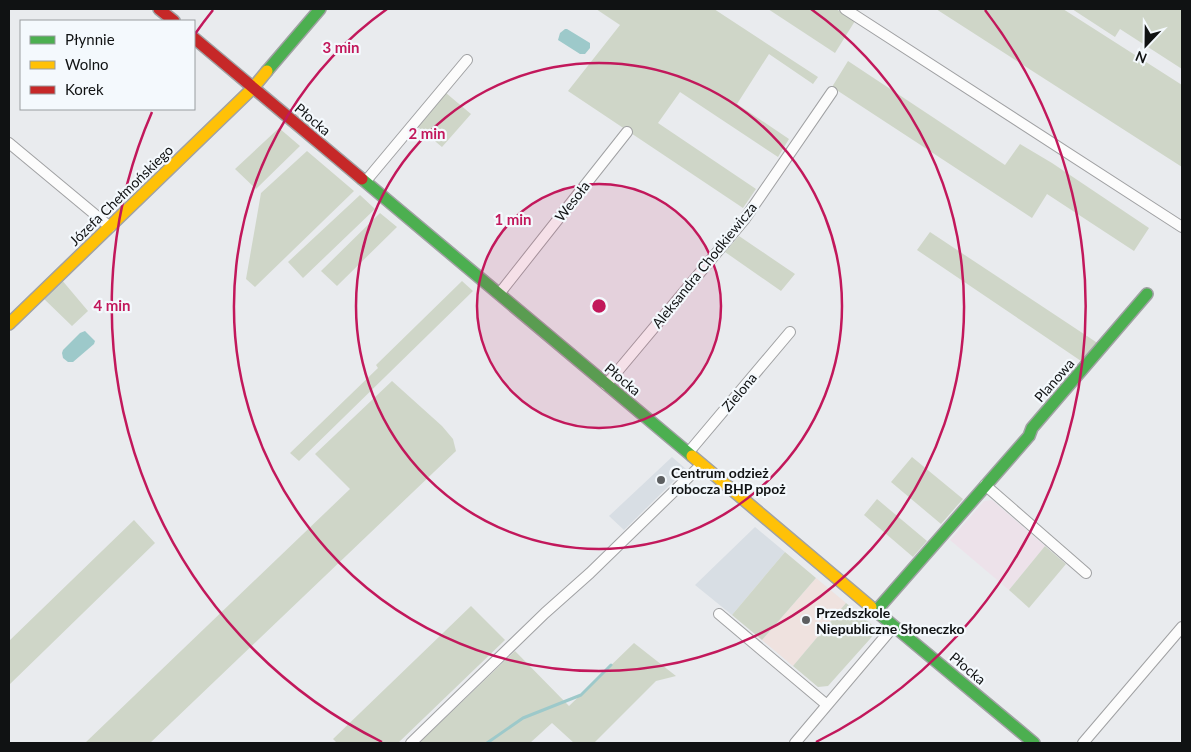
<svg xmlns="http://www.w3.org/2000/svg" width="1191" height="752" viewBox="0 0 1191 752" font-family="Lato,sans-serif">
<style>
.built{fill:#d8dee4}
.industrial{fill:#ede2ea}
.education{fill:#efe2df}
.green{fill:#cfd6c8}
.water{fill:#9dc9ca}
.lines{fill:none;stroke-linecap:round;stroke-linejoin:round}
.stream{stroke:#9dc9ca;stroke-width:3}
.street-casing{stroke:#a0a1a3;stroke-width:12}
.fast-casing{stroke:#a0a1a3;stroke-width:14}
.slow-casing{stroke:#a0a1a3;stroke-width:14}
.jam-casing{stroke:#a0a1a3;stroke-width:14}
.street{stroke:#fcfcfc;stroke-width:10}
.fast{stroke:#4caf50;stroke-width:11}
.slow{stroke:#ffc107;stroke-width:11}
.jam{stroke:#c62828;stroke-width:11}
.ring{fill:none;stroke:#c2185b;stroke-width:2.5}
.poi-dot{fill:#5c5e60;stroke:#f4f9fd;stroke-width:2}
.labels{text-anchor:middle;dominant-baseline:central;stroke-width:4.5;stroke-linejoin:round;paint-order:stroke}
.street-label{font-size:14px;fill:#101213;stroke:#f4f9fd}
.poi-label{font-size:14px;font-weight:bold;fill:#101213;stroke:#f4f9fd;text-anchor:start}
.centre{fill:#c2185b;stroke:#f4f9fd;stroke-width:2.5}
.ring-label{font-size:15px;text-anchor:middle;font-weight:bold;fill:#c2185b;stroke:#f4f9fd;stroke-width:4.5;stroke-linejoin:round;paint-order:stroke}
</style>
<rect width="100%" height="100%" fill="#e9ebee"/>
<path class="built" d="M672,457L686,469L624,530L609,516Z
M755,527L785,552L732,615L695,585Z"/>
<path class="industrial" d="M992,500L1045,546L1009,590L950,540L984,501Z"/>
<path class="education" d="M816,578L846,603L793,666L762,640Z"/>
<path class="green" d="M596,9H714L818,77L813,84L769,54L737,104L789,139L778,157L680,92L658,123L756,189L743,208L568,91L620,25Z
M768,9H836L855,21L835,53Z
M936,9H1063L1182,85V167Z
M1072,9H1182V69L1120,29L1115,37Z
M848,61L1005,165L1020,144L1052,163L1149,228L1134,251L1047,194L1032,218L832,87Z
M446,93L471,114L442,147L418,127Z
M279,128L300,146L256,189L235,169Z
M307,151L354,191L255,287L246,279L261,193Z
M360,195L375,209L303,278L288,262Z
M380,213L397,227L337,286L321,271Z
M930,232L1099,344L1084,363L917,250Z
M739,236L795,274L781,291L725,252Z
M61,279L88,311L72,326L42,297Z
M462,281L473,291L299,461L290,453L378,368L376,365Z
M392,381L442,426L453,439L456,451L150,743H85L350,489L315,454Z
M912,457L963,499L941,524L891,482Z
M877,499L927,541L913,557L864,515Z
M134,520L155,543L9,685V641Z
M1045,546L1066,564L1029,608L1009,590Z
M785,552L816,578L762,640L732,615Z
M846,603L878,630L828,686L818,687L793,666Z
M471,606L505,640L398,743H337L333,739Z
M634,643L676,676L656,681L594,743H574L552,723L530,743H419L515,651L569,706Z"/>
<path class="water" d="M565,29H567L590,43V48L585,54H580L558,40L560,33Z
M85,331L95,341L94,344L73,362H68L63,358L62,353L63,350L80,333Z"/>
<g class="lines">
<path class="stream" d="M487,743L523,718L581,695L611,665"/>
<g class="street-casing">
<path id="street" d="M845,9L1182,227
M9,143L110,227
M365,182L467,60
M499,294L627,132
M606,385L744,220L832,92
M688,453L790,332
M985,485L1086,573
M719,614L827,705
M411,743L545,613L590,573L701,465
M795,743L894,626
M1083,743L1182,627"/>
</g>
<g class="fast-casing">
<path id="fast" d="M267,71L320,9
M362,179L692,456
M871,607L1034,743
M876,611L1029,436L1032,428L1147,294"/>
</g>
<g class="slow-casing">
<path id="slow" d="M9,324L253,88L267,71
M692,456L871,607"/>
</g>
<g class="jam-casing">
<path id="jam" d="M159,9L174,21
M194,38L362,179"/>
</g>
<use href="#street" class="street"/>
<use href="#fast" class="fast"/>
<use href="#slow" class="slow"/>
<use href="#jam" class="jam"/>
</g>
<circle cx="599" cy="306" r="122" fill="#c2185b" fill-opacity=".12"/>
<g class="ring">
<circle cx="599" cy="306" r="122"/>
<circle cx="599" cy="306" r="243"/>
<path d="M811 9A365 365 0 1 1 387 9"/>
<path d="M382 742A487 487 0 0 1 152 112M195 34A487 487 0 0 1 213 10M985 10A487 487 0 0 1 816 742"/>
</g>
<g class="poi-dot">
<circle cx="661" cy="480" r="5"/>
<circle cx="806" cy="620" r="5"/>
</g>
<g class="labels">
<g class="street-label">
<text transform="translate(313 119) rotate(40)">Płocka</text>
<text transform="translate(121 195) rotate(-44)">Józefa Chełmońskiego</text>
<text transform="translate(572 201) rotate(-52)">Wesoła</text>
<text transform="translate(704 265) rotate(-51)">Aleksandra Chodkiewicza</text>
<text transform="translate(623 379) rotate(40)">Płocka</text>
<text transform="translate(1054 380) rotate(-49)">Planowa</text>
<text transform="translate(739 392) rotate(-50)">Zielona</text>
<text transform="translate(968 668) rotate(40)">Płocka</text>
</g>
<g class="poi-label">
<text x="671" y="472">Centrum odzież<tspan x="671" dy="16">robocza BHP ppoż</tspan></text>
<text x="816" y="612">Przedszkole<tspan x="816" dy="16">Niepubliczne Słoneczko</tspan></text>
</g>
</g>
<circle cx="599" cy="306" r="8" class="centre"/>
<g class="ring-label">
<text x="341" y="53">3 min</text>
<text x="427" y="139">2 min</text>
<text x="513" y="225">1 min</text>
<text x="112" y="311">4 min</text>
</g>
<rect width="1191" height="752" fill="none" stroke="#101213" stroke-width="20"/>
<rect x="20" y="20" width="175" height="90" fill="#f4f9fd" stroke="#999d9f"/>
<rect x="30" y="36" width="25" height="8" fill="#4caf50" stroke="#999d9f"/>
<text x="65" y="45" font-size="15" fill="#101213">Płynnie</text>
<rect x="30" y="61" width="25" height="8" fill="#ffc107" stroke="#999d9f"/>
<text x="65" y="70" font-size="15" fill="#101213">Wolno</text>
<rect x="30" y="86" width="25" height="8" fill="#c62828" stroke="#999d9f"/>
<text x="65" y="95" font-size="15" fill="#101213">Korek</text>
<g transform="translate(1146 45) rotate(202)" stroke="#f4f9fd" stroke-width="4" paint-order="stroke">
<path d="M0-4L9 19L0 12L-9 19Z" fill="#101213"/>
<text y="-8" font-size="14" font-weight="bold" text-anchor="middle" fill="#101213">N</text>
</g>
</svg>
